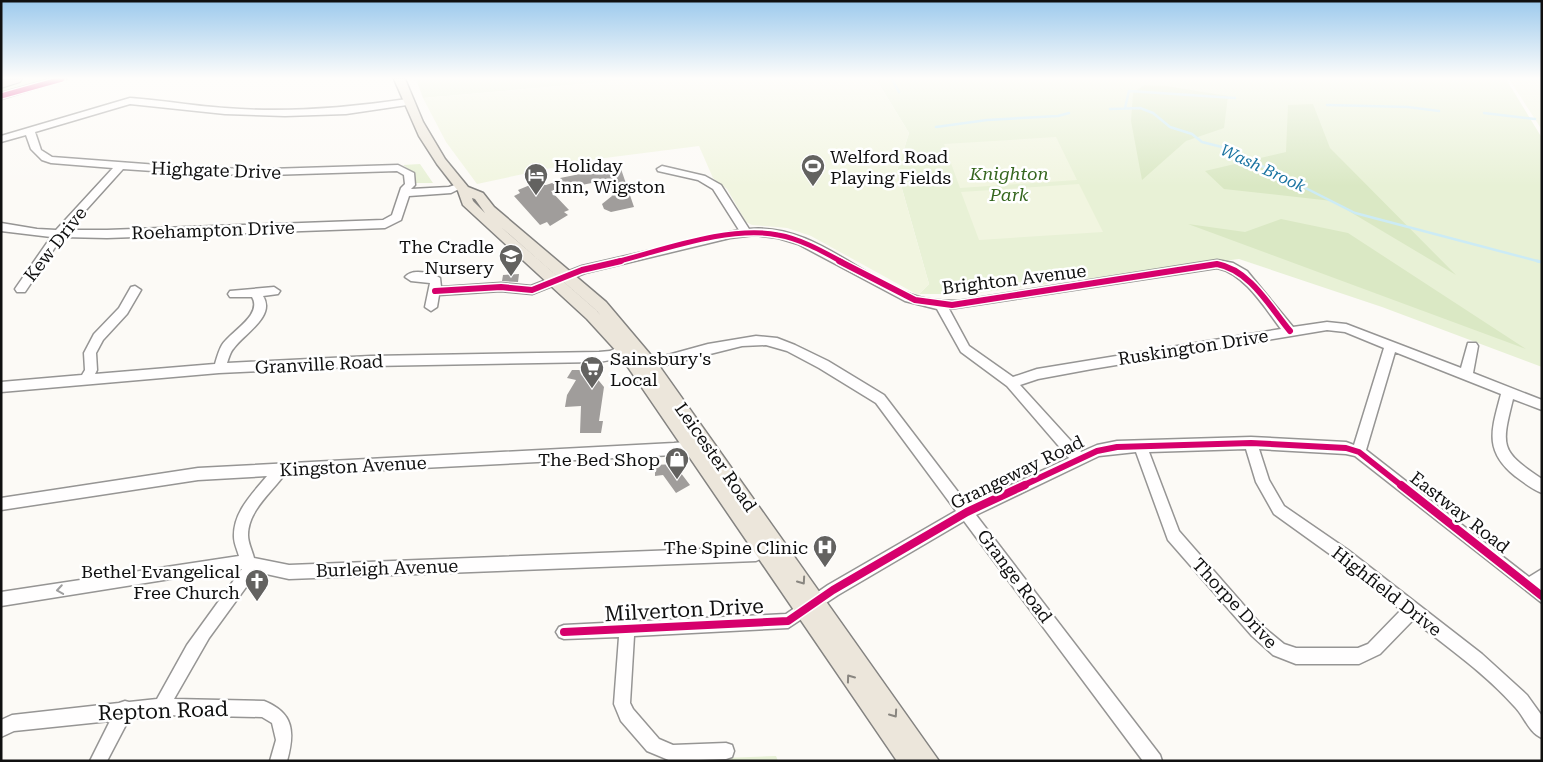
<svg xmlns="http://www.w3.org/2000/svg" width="1543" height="762" viewBox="0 0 1543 762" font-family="'Roboto Serif',serif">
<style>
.green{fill:#e8f1d6}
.forest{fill:#dae8c4}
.pitch{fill:#f1f5e0}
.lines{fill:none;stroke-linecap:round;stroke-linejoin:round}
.stream-far1{stroke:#ccebf5;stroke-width:2.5}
.stream{stroke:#ccebf5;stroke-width:3}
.building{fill:#a09d9b}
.minor-casing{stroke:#969594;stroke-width:3}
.major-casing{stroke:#848381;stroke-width:3}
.highway-casing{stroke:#848381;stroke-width:2}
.minor{fill:#fffefe;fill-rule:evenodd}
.major{fill:#ece6db;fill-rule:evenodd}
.highway{fill:#e9ded7;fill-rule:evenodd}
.cycleway-far2-casing{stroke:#fff;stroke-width:8}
.cycleway-far1-casing{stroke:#fff;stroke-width:9}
.cycleway-casing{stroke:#fff;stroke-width:11}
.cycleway-far2{stroke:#d6006c;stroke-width:5}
.cycleway-far1{stroke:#d6006c;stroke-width:6}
.cycleway{stroke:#d6006c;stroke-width:8}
.oneway{stroke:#898680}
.oneway2{stroke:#9f9f9f}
.labels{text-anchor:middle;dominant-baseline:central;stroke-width:5;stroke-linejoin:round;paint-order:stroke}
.far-water-label{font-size:16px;font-style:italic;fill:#1a73a1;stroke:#fff}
.poi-label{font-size:18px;fill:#101010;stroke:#fff;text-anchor:end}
.street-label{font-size:18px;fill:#101010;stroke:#fff}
.park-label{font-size:18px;font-style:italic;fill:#366720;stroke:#fff}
.near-street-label{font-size:21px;fill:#101010;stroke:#fff}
</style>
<rect width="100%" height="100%" fill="#fcfaf6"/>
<path class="green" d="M27,79H56L1,94V86Z
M416,79H640L423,98Z
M876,79H1506L1542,138V367L1382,307L1239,259L969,294H919L929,284L897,171L909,133Z
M420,164L433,183H415L414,173L403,165Z
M776,756L778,761H642Z"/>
<path class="forest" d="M1144,85L1166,86L1228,96L1224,128L1186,141L1142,180L1131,121L1133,93Z
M1313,104L1330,148L1456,275L1332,201L1224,189L1205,171L1286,152L1288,105Z
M1281,219L1348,233L1526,349L1188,224L1245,232Z"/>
<path class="pitch" d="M640,79H876L909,133L897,171L929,284L918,295L811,236L787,228L752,225L746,222L727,189L713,178L699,146L589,160L477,184L446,142L423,98Z
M1509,79H1542V130Z
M1056,137L1077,180L960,188L944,144Z
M1079,184L1103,232L979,240L961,192Z"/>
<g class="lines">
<path class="stream-far1" d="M892,79L899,92
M1327,105L1408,107L1439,111
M1125,108L1129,91L1235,98
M1110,109L1140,108L1153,113L1170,127L1192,134L1202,142L1226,148L1355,213L1541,262
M1484,113L1535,119
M936,127L987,120L1058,116L1069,113"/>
<path class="stream" d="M1537,261L1542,262"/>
</g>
<path class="building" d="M620,166L634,207L611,212L604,209L602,204L612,196L607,180L551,191L569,210L564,212L568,215L550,226L547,222L540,225L514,196L520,193L518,190L530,185H546L561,180L560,178Z
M519,274L518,282L502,281L503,275Z
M572,370H583L595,376L604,387L599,421H603L601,433H580L581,406L565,407L567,395L576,380L567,378Z
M674,464L690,485L676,493L663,475L655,476V465Z"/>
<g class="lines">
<g class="minor-casing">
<path id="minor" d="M51,79H66L1,99V93Z
M130,98C162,100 193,106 225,108C286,113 346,108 407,99L412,102L407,105L346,114L285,116L225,114L130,104L35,132L41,150L52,157L198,168L268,169L398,165L414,173L415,185L411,189L449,187L460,183L465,186L451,193L409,196L401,220L385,228L107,238L62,237L25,292H17L15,289L17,286L51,237L1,231V223L37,229L56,230L113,168L51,163L42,160L31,149L26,135L1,142V136ZM123,169L198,174L268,175L397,171L404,175L405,184L401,188L392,215L383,220L107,230H68Z
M662,166L705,176L721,185L749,229C814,223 862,280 919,297C932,301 945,301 958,301L1217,260L1233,263L1247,271L1293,327L1327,322L1346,324L1461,368L1468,343H1476L1478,346L1473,373L1542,400V410L1513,399C1501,447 1500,451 1542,479V493C1532,489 1523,482 1515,476C1483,450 1492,429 1501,394L1395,352L1366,450L1529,577L1542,569V603L1355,456L1346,454L1259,449L1269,480L1284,506L1348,550L1482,654L1527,695L1542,716V738C1529,733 1524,716 1515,707C1486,674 1447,647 1413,620L1380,654L1359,664H1296L1273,655L1252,636L1168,540L1136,452L1099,456L976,515L1160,755L1162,761H1143L964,521L838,595L788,628L634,636L630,703L633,709L659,739L673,745L726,743L732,745L734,751L732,757L726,759L671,761L647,751L621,721L614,704L619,637L564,639L559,637L556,632L559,627L564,625L786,614L828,585L956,511L876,403L819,368L787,351L766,345L742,346L650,369L644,364L646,361L708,344L756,336L777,338L795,345L828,361L884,395L968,505L1069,458L1007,386L961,352L937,309L905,301L798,244L778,238L755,235L730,238L585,273L532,294L501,291L439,295L437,307L431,311L425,307L430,283L411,281L405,277C412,268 432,273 440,278L441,287L501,283L531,286L582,266L739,230L713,189L698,180L658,171L657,169ZM1217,268C1244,273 1265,308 1281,329L1037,369L1013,377L969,346L949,309ZM1327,330L1345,332L1384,348L1354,445L1346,442L1251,437L1117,441L1097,445L1081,452L1020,385L1038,379L1092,369ZM1246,449L1256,482L1274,514L1338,560L1401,610L1368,644L1358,648H1296L1284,644L1262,626L1179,531L1149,452Z
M135,286L141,290L127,314L103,340L96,353L97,370L95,374L215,364C217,357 219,350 222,345C231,331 263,315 252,297H230L228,294L230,291L274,287L280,291L278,294L263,296C276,316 244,334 234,348C230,352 229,358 227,363L371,356L599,352L610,351L632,341L638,346C631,357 611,360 599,362L371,366L219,373L1,392V382L82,375L85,370L84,353L94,334L119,308L131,287Z
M698,437L703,439L705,443L703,447L685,454L674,455L284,475C271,493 248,511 248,535C248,543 252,550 254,558L289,565L755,547L770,540L775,542L777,547L775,552L756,561L289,579L257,572L209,638L174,699L264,701C294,713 295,732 287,761H270L276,740L272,723L262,717L162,715L129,719L107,761H90L110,721L14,731L1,737V720L12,715L119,703L125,701L129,702L157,699L187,645L242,569H233L1,606V592L239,556C237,549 234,543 234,537C233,512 253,493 267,476L198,480L1,510V498L198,468L674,443L684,442Z"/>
</g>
<g class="major-casing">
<path id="major" d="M394,79H405L423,122L445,159L468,187L483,193L494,207L606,302L655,360L939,761H897L619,354L587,319L463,205L458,191L437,164L419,136ZM472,198L475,199L485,213L473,201ZM501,227L596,310L602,317L597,311Z"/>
</g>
<g class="highway-casing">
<path id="highway" d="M22,79L20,82L1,88V80Z"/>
</g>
<use href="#minor" class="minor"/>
<use href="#major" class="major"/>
<use href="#highway" class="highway"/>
<g class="cycleway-far2-casing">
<path id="cycleway-far2" d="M1,96L62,79
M616,262C663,250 731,225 778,235C801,239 822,251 842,262"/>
</g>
<g class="cycleway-far1-casing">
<path id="cycleway-far1" d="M839,261L915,300L952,305L1217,264C1250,270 1270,307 1290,331
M435,291L501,287L532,290L582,270L621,261
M1022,486L1097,451L1117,447L1251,443L1346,448L1359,452L1402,486"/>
</g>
<g class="cycleway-casing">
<path id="cycleway" d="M1401,485L1542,596
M564,632L788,621L833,590L967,512L1025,485"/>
</g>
<use href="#cycleway-far2" class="cycleway-far2"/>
<use href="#cycleway-far1" class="cycleway-far1"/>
<use href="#cycleway" class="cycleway"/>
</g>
<defs><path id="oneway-chevron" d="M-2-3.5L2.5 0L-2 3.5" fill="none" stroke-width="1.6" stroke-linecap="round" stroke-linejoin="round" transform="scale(1.25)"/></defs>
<g class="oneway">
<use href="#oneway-chevron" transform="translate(802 581) rotate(55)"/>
<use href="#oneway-chevron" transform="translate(850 678) rotate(-126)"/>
<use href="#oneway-chevron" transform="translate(894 714) rotate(55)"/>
</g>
<use class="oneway2" href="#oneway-chevron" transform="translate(60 590) rotate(171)"/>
<linearGradient id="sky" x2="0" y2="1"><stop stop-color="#9dcaed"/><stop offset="0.42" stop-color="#fefdfb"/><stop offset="1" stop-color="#fefdfb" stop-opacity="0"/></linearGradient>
<rect width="1543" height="186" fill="url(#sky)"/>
<defs>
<g id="stadium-pin" transform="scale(1.25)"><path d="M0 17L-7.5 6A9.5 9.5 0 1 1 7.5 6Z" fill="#636260" stroke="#fff"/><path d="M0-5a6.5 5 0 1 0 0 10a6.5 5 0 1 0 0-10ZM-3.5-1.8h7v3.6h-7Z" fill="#fff"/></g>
<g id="hotel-pin" transform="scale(1.25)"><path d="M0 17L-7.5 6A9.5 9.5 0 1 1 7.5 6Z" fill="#636260" stroke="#fff"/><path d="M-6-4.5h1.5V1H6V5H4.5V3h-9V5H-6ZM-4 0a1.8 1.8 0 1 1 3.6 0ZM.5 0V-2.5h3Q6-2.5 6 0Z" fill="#fff"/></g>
<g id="school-pin" transform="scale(1.25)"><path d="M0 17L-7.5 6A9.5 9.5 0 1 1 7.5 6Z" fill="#636260" stroke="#fff"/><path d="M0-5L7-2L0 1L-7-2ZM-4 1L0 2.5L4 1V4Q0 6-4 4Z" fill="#fff"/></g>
<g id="supermarket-pin" transform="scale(1.25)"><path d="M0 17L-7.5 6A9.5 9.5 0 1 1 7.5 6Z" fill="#636260" stroke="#fff"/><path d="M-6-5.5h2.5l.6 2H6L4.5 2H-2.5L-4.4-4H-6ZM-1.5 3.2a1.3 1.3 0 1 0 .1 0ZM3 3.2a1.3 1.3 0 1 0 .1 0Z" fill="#fff"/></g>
<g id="shop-pin" transform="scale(1.25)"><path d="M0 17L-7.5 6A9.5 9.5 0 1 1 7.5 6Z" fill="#636260" stroke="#fff"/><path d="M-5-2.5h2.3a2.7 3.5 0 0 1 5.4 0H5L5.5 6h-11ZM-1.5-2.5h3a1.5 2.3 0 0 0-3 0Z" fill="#fff"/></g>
<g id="hospital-pin" transform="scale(1.25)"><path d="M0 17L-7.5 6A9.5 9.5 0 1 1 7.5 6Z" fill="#636260" stroke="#fff"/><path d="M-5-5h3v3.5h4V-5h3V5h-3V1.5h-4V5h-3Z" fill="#fff"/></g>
<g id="church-pin" transform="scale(1.25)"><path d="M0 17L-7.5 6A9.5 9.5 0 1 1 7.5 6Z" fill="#636260" stroke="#fff"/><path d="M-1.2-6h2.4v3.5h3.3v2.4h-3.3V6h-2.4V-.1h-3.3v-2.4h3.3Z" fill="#fff"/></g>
</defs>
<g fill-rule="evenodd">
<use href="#stadium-pin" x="813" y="166"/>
<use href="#hotel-pin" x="536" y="175"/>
<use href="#school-pin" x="511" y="256"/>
<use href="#supermarket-pin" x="592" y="368"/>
<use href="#shop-pin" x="677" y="459"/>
<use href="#hospital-pin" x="825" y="547"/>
<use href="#church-pin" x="257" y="581"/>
</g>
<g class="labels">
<g class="far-water-label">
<text transform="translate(1263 168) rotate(25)">Wash Brook</text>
</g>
<g class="poi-label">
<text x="830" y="156" text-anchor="start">Welford Road<tspan x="830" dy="21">Playing Fields</tspan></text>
<text x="554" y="165" text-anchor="start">Holiday<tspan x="554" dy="21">Inn, Wigston</tspan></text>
<text x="494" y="246">The Cradle<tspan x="494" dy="21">Nursery</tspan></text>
<text x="610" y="358" text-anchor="start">Sainsbury's<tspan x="610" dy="21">Local</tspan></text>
<text x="660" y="459">The Bed Shop</text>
<text x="808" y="547">The Spine Clinic</text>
<text x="240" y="571">Bethel Evangelical<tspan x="240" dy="21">Free Church</tspan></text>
</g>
<g class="street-label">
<text transform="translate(216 170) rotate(2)">Highgate Drive</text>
<text transform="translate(213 230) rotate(-2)">Roehampton Drive</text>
<text transform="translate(55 244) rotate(-52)">Kew Drive</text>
<text transform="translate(1014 279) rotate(-7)">Brighton Avenue</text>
<text transform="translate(1193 347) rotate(-9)">Ruskington Drive</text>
<text transform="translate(319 364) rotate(-3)">Granville Road</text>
<text transform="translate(716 457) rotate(55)">Leicester Road</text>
<text transform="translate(353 466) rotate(-3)">Kingston Avenue</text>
<text transform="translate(1017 472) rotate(-26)">Grangeway Road</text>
<text transform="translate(1460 512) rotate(38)">Eastway Road</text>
<text transform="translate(387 568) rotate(-2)">Burleigh Avenue</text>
<text transform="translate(1015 576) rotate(53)">Grange Road</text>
<text transform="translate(1387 591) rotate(38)">Highfield Drive</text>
<text transform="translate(1235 603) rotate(47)">Thorpe Drive</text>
</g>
<g class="park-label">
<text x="1009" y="173">Knighton<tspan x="1009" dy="21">Park</tspan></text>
</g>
<g class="near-street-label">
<text transform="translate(684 610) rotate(-3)">Milverton Drive</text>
<text transform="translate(163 711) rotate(-2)">Repton Road</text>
</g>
</g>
<rect width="1543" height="762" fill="none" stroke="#101010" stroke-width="5"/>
</svg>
